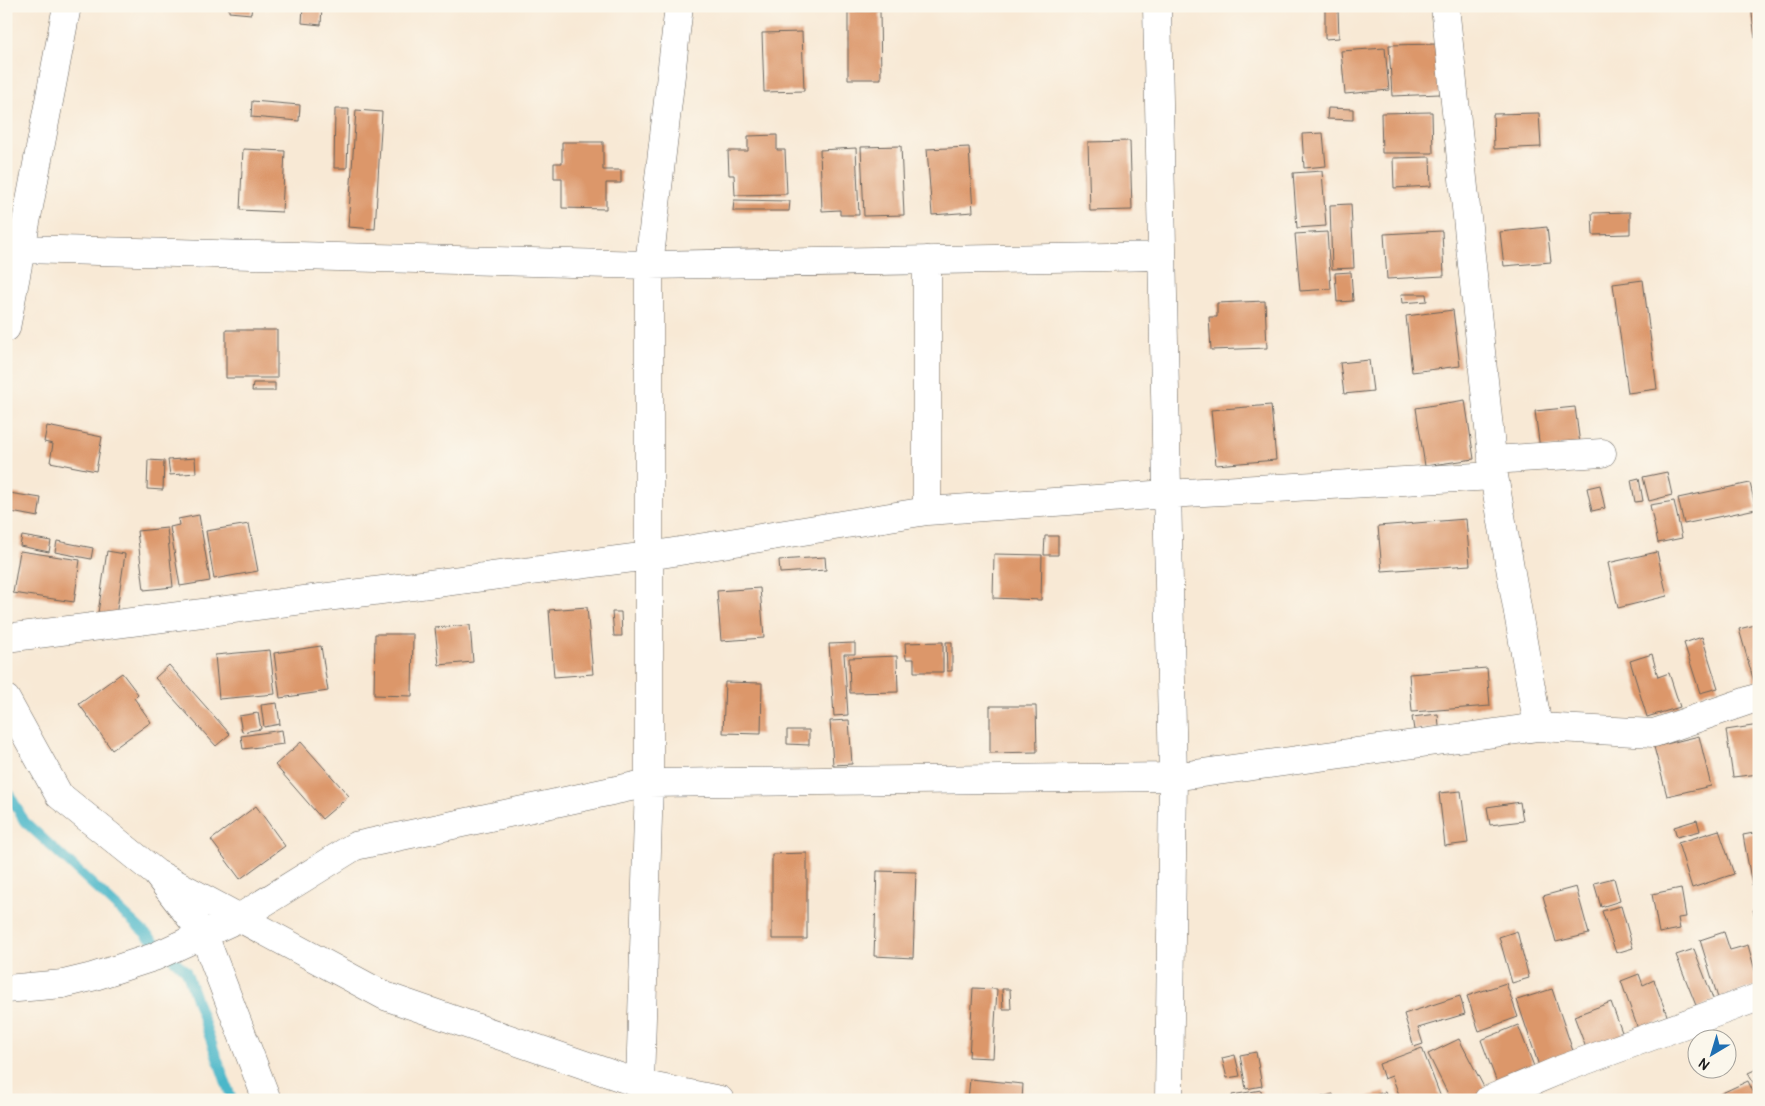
<svg xmlns="http://www.w3.org/2000/svg" width="1765" height="1106" viewBox="0 0 1765 1106" font-family="Pangolin,sans-serif">
<style>
.lines{fill:none;stroke-linecap:round;stroke-linejoin:round}
.stream{stroke:#4cb7c9;stroke-width:10}
.building{fill:#dc976a}
.minor-casing{stroke:#69645d;stroke-width:29}
.minor{stroke:#fff;stroke-width:28}
</style>
<rect width="100%" height="100%" fill="#fbf7ec"/>
<filter id="ink" filterUnits="userSpaceOnUse"><feTurbulence type="fractalNoise" baseFrequency=".02" numOctaves="2"/><feDisplacementMap in="SourceGraphic" scale="10" xChannelSelector="R" yChannelSelector="G"/><feConvolveMatrix kernelMatrix="1 2 1 2 8 2 1 2 1" color-interpolation-filters="sRGB"/></filter>
<filter id="wash" filterUnits="userSpaceOnUse"><feTurbulence type="fractalNoise" baseFrequency=".0096" numOctaves="4" result="noise"/><feDisplacementMap in="SourceGraphic" scale="20" xChannelSelector="R" yChannelSelector="G"/><feGaussianBlur stdDeviation="1.12" result="paint"/><feColorMatrix in="noise" values="0 0 0 0 0 0 0 0 0 0 0 0 0 0 0 0 0 1.4 0 .05"/><feComposite in="paint" operator="in"/></filter>
<g filter="url(#wash)">
<rect width="100%" height="100%" fill="#f8e9d5"/>
<g class="lines">
<path class="stream" d="M6,788L24,821L186,971L232,1100"/>
</g>
<g id="blocks">
<path class="building" d="M229,6H252L251,14L229,12Z
M303,6H322L321,25L302,23Z
M1751,6H1759V38H1755Z
M1325,9H1338L1339,38L1325,39Z
M848,11H880L881,79H848Z
M802,32L804,91L764,92L762,33Z
M1438,44L1440,94L1392,96L1389,45Z
M1385,48L1389,90L1345,94L1341,51Z
M252,101L300,105L299,121L251,117Z
M1328,108L1353,109V120L1327,119Z
M335,109H349L347,168H334Z
M356,110L382,112L375,229L348,227Z
M1432,112L1433,153H1382L1381,113Z
M1539,113L1541,147L1494,149L1493,114Z
M1323,133L1326,166L1304,168L1302,134Z
M777,135V150H785L787,194L735,195L734,175H729L728,151H748V136Z
M1130,141L1132,210L1090,211L1088,142Z
M562,142H603V170H621V183H606V209L562,208V178H554V163H562Z
M901,146L904,215L864,216L861,147Z
M969,147L973,212L932,215L927,149Z
M856,148L859,215H840V210L822,211L820,150Z
M243,149L285,151L282,212L240,210Z
M1430,157L1431,186L1394,188L1393,158Z
M1322,171L1326,226L1297,228L1293,173Z
M734,200L790,201L789,211H733Z
M1351,204L1354,268L1332,269L1330,205Z
M1630,212V234L1593,235L1592,213Z
M1547,227L1551,262L1504,266L1500,232Z
M1442,231L1444,276L1387,279L1384,234Z
M1327,232L1331,289L1300,291L1295,234Z
M1351,272L1353,301L1337,302L1335,273Z
M1643,280L1657,389L1628,393L1613,284Z
M1401,294H1426L1427,301L1402,303Z
M1265,301L1267,348L1211,350L1209,317H1217V303Z
M1453,310L1460,366L1412,372L1406,316Z
M226,330H277V378H226Z
M1369,360L1373,391L1344,394L1340,363Z
M253,383H275V391H252Z
M1465,400L1474,459L1425,466L1416,408Z
M1271,405L1276,460L1216,465L1211,410Z
M1575,407L1580,444L1540,449L1535,411Z
M47,426L102,437L96,471L50,462L53,444L44,442Z
M195,458L196,473L170,475L168,460Z
M148,460L164,461L163,490L147,489Z
M1667,472L1672,495L1649,501L1643,477Z
M1639,478L1643,501L1635,502L1631,480Z
M1750,483L1756,509L1684,524L1678,498Z
M1600,485L1605,508L1592,511L1587,488Z
M9,493L41,498L38,517L6,511Z
M1674,501L1682,538L1658,543L1650,505Z
M199,515L210,581L180,586L170,527L179,525L178,519Z
M1466,519L1470,565L1382,571L1378,526Z
M249,524L258,571L214,579L206,531Z
M167,528L173,587L144,590L137,531Z
M22,536L51,541L49,552L20,546Z
M1045,536H1058V555H1044Z
M57,541L93,548L91,559L55,552Z
M20,551L80,560L74,602L13,593Z
M107,551L125,554L116,616L98,613Z
M1657,552L1667,596L1618,608L1608,563Z
M994,554L1042,555L1041,600L993,598Z
M825,557L826,570L780,573L779,560Z
M760,588L764,638L721,641L717,591Z
M587,607L593,674L554,677L549,610Z
M612,612H621L622,636H614Z
M1759,624V680L1754,682L1739,629Z
M470,625L473,662L439,665L435,628Z
M375,634H413L412,696L374,695Z
M1702,637L1718,688L1700,693L1684,643Z
M943,642V672H914V659H906L905,643Z
M946,642H952V671H947Z
M855,643V654H844L848,715L834,716L829,644Z
M321,646L328,691L280,698L274,653Z
M270,650L275,694L219,699L215,655Z
M1652,654L1658,677L1669,673L1680,707L1647,717L1630,661Z
M897,656L898,692L850,693L849,658Z
M169,665L230,734L216,746L155,678Z
M1487,668L1490,706L1412,712L1409,674Z
M122,673L138,694L134,698L151,722L112,750L79,704Z
M725,682L762,683L761,734L723,733Z
M277,703L280,724L264,727L261,705Z
M990,706H1036L1037,752L990,753Z
M258,713L261,729L242,732L239,716Z
M1438,714L1439,727L1414,730L1412,717Z
M849,720L852,764L833,765L830,721Z
M1759,725V774L1733,777L1726,730Z
M282,730L284,744L243,749L241,736Z
M787,730H809V745L787,744Z
M1699,736L1711,786L1667,796L1654,747Z
M301,742L349,796L322,819L275,765Z
M1461,791L1468,843L1445,846L1439,793Z
M1520,802L1523,821L1490,825L1487,807Z
M256,806L285,846L240,879L211,840Z
M1697,820L1700,831L1677,837L1674,827Z
M1719,830L1734,874L1692,888L1678,843Z
M1759,832V884L1752,885L1743,835Z
M807,853V939H772V854Z
M877,871L916,872L913,958L874,956Z
M1614,878L1620,901L1601,907L1594,883Z
M1576,887L1589,934L1556,942L1543,896Z
M1681,888L1686,917L1678,918L1680,929L1659,933L1652,894Z
M1621,906L1633,948L1616,953L1602,911Z
M1759,908V926L1758,927L1753,910Z
M1517,931L1529,978L1512,983L1499,937Z
M1724,932L1730,950L1748,945L1759,985L1718,998L1700,940Z
M1694,949L1714,1001L1697,1008L1676,955Z
M1639,974L1643,985L1654,980L1668,1018L1638,1029L1621,981Z
M1506,983L1518,1017L1479,1031L1467,996Z
M973,988L997,989L993,1058L969,1057Z
M1002,989H1010L1011,1009H1003Z
M1552,989L1574,1054L1539,1066L1517,1000Z
M1460,996L1465,1014L1418,1028L1423,1044L1414,1047L1404,1014Z
M1611,1002L1623,1035L1586,1048L1574,1016Z
M1518,1025L1537,1074L1499,1088L1481,1040Z
M1459,1039L1486,1091L1469,1100H1451L1428,1054Z
M1422,1048L1442,1100H1401L1392,1076L1384,1079L1379,1064Z
M1256,1052L1262,1086L1246,1089L1240,1055Z
M1235,1055L1240,1076L1227,1078L1222,1058Z
M1759,1068V1094L1748,1073Z
M970,1079L1023,1084L1022,1100H968Z
M1748,1081L1757,1100H1707Z
M1261,1090L1263,1100H1233L1232,1095Z
M1385,1092L1388,1100H1360V1099Z
M1333,1094L1334,1100H1315V1099Z"/>
</g>
</g>
<g filter="url(#ink)">
<use href="#blocks" fill-opacity="0" stroke="#69645d" stroke-width="1"/>
<g class="lines">
<g class="minor-casing">
<path id="minor" d="M1157,6L1173,777L1169,1100
M1445,6L1494,476L1538,727
M21,249L649,265L1162,256
M927,260V511
M6,328L67,6
M1492,460L1602,453
M6,638L649,556L927,511L1167,494L1494,476
M6,699L59,795L156,873L204,935L267,1100
M156,873L385,996L640,1084L720,1100
M6,989L63,984L92,977L154,957L239,918L355,846L649,783L1173,777L1538,727L1654,733L1759,697
M640,1084L649,783V265L679,6
M1488,1100L1562,1069L1759,997"/>
</g>
<use href="#minor" class="minor"/>
</g>
</g>
<rect width="1765" height="1106" fill="none" stroke="#fbf7ec" stroke-width="25"/>
<g transform="translate(1712 1054) rotate(218)"><circle r="24" fill="#fbf7ec" stroke="#a29f99"/>
<path d="M0-4L9 19L0 12L-9 19Z" fill="#1f6fb2"/>
<text y="-8" font-size="14" font-weight="bold" text-anchor="middle" fill="#1c1c1c">N</text>
</g>
</svg>
